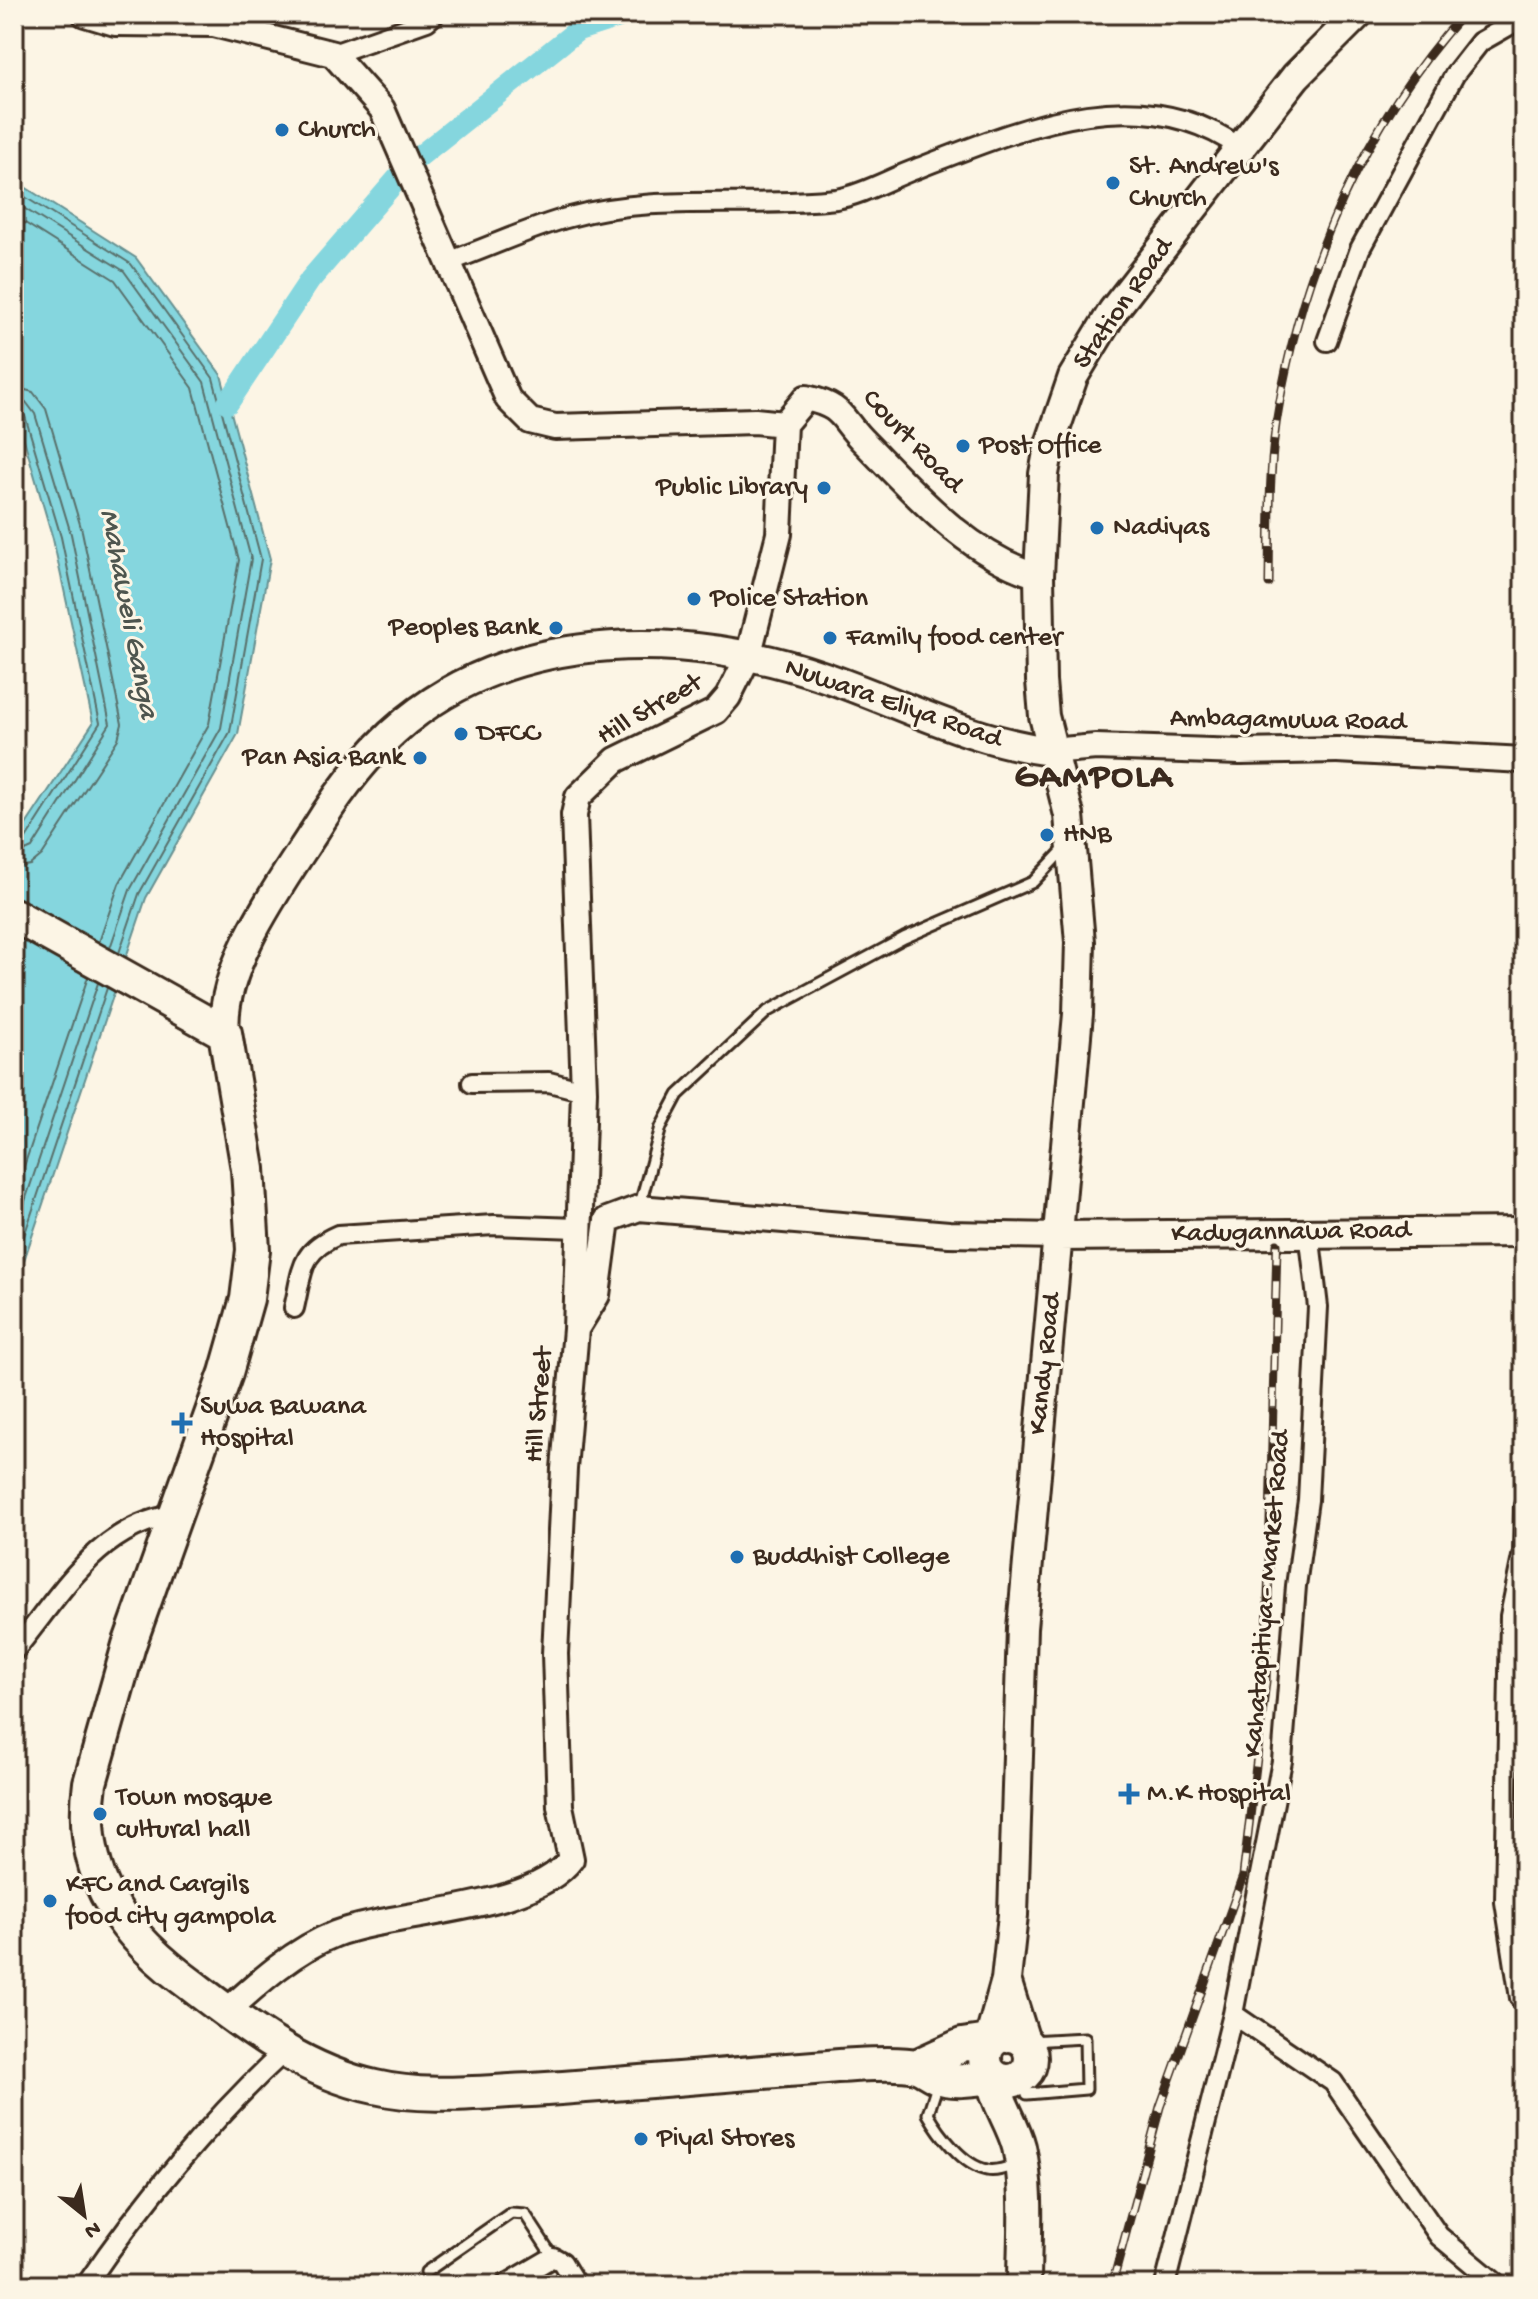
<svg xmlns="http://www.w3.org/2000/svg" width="1538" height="2299" viewBox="0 0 1538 2299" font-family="'Gochi Hand',sans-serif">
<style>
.water{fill:#85d6de;stroke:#679191;stroke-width:2}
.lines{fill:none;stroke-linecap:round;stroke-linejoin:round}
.shore{stroke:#596f6b;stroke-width:2}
.canal{stroke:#85d6de;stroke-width:22}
.lane-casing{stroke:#3b2a1e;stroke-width:15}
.street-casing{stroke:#3b2a1e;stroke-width:24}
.secondary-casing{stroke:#3b2a1e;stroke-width:30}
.primary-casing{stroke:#3b2a1e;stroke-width:34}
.highway-casing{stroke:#3b2a1e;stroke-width:38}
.lane{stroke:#fcf5e5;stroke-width:9}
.street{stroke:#fcf5e5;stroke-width:18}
.secondary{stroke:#fcf5e5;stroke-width:24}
.primary{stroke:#fcf5e5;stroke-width:28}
.highway{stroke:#fcf5e5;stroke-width:32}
.rail-casing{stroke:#3b2a1e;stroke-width:9}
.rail{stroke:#fcf5e5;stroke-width:6;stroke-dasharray:18;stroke-linecap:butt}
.secondary-bridge-casing{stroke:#3b2a1e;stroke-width:30;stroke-linecap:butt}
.secondary-bridge{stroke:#fcf5e5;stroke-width:24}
.poi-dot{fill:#1f6fb2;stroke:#fcf5e5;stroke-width:3}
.labels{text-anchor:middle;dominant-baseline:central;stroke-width:6;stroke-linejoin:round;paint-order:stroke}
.poi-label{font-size:28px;fill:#3b2a1e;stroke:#fcf5e5;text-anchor:start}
.street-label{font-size:28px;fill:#3b2a1e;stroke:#fcf5e5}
.water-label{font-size:30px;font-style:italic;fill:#4e554e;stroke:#fcf5e5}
.district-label{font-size:36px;font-weight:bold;letter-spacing:2px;fill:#3b2a1e;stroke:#fcf5e5}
</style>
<rect width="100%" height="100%" fill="#fcf5e5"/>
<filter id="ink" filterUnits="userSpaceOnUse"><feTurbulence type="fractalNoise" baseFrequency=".0125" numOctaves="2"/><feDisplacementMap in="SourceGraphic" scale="16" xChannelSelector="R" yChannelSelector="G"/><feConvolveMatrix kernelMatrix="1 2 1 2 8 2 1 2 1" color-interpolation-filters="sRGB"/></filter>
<g filter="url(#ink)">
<path class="water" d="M14,180L136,258L221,375L270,559L238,734L146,898L14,1290V843L93,723L53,539L14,405Z"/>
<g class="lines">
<path class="shore" d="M14,190L131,264L213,378L261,559L230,732L139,894L119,953
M14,202L124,271L204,382L251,559L221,728L130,890L110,948
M14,216L115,280L193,388L239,560L209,724L119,884L99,942
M14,387L33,392L46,409L82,531L122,724L118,739L42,855L30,865L14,868
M14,399L26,402L35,414L71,534L110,724L32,848L14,856
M14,410L25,416L61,537L100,723L24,842L14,846
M14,1196L88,977
M14,1234L98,983
M14,1266L107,988"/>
<path class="canal" d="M228,403L310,280L411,163L578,30L628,14"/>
<g class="lane-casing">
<path id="lane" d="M639,1208L661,1127L678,1095L768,1011L904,938L1033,882L1065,848
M938,2083L928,2114C939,2133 963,2166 987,2170C997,2172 1009,2167 1018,2164
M1027,2094L1086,2089L1085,2038L1029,2041
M426,2272L511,2213L525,2214L553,2257"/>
</g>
<g class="street-casing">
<path id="street" d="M333,54L427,21L435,14
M450,261C490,247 529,228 570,217C655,193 749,209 836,199C862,195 891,178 916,169C1019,129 1139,76 1239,147
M1327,341L1360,249L1455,74L1480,42L1524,17
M472,1083L549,1082L584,1091
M294,1308C303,1270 299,1252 338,1235L494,1225L578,1228
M14,1651C61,1595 97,1526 174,1515
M1520,1998L1505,1902L1510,1616L1523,1552L1524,1506
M1233,2014L1333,2082L1439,2236L1498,2285
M86,2285C140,2205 213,2117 285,2051
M505,2285L553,2257L562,2262L576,2285
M1165,2285L1233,2014L1282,1761L1296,1586L1308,1500L1318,1307L1309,1232"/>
</g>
<g class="secondary-casing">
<path id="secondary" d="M85,14L115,23L214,24L333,54L382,109L508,399L530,421L555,427L755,421L784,424
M1337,750L1524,760
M1051,751L1096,747L1240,752
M576,1329L597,1295L607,1220L639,1208L949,1234L1058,1236
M226,2012C258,1983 294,1950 335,1934C396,1911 533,1911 571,1859L560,1806L555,1654L564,1469L576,1329L584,1091L574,815L578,797L616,760L716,711L728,697L748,657L779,534L784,424L806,398C846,407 839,418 866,444C916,495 969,556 1039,576"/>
</g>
<g class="primary-casing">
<path id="primary" d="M225,1033C218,969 280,885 314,832C339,791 368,752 406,721C520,628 690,630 822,676C899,702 969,741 1051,751
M1058,1236L1524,1232
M1006,1980L1025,2041
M989,2041L1006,1980L1013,1915L1022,1628L1078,1014L1080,942L1069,815L1044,716L1041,681L1039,576L1044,474L1049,447L1073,377L1113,311L1296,76L1358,14"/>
</g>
<g class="highway-casing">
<path id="highway" d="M14,915L225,1033L248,1169L253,1250L247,1299L226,1373L129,1645L90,1783C78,1869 115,1927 182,1978C242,2023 300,2071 375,2087C426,2099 479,2092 531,2090C626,2084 720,2075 814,2068C837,2066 896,2061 916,2066C924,2068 931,2075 938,2077C954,2083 976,2079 992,2077C997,2103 1013,2123 1019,2147C1029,2192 1024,2239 1024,2285
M985 2058a23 23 0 1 1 46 0a23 23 0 1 1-46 0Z
M916,2066L962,2045L989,2041"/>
</g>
<use href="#lane" class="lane"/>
<use href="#street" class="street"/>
<use href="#secondary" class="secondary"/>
<use href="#primary" class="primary"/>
<use href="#highway" class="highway"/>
<g class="rail-casing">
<path id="rail" d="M1269,583C1270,524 1268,464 1279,406C1304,261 1365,124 1463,14
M1112,2285L1160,2107L1243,1876L1266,1681L1277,1244"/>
</g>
<use href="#rail" class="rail"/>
<g class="secondary-bridge-casing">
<path id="secondary-bridge" d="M1240,752L1337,750"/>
</g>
<use href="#secondary-bridge" class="secondary-bridge"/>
</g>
</g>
<g class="poi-dot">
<circle cx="282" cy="130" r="8"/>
<circle cx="1113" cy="183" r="8"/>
<circle cx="963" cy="446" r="8"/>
<circle cx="824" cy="488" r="8"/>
<circle cx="1097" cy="528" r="8"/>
<circle cx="694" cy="599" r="8"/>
<circle cx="556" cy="628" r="8"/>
<circle cx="830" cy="638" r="8"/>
<circle cx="461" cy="734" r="8"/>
<circle cx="420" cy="758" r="8"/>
<circle cx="1047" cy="835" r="8"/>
<path d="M178 1411h8v8h8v8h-8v8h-8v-8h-8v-8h8z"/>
<circle cx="737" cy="1557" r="8"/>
<path d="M1125 1782h8v8h8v8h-8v8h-8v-8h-8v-8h8z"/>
<circle cx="100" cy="1814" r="8"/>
<circle cx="50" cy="1901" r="8"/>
<circle cx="641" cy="2139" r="8"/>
</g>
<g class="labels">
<g class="poi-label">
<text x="298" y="130">Church</text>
<text x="1129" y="167">St. Andrew's<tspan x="1129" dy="32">Church</tspan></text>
<text x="979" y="446">Post Office</text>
<text x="808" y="488" text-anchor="end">Public Library</text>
<text x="1113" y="528">Nadiyas</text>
<text x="710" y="599">Police Station</text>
<text x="540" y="628" text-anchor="end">Peoples Bank</text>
<text x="846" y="638">Family food center</text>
<text x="477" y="734">DFCC</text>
<text x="404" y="758" text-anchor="end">Pan Asia Bank</text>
<text x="1063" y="835">HNB</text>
<text x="200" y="1407">Suwa Bawana<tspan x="200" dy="32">Hospital</tspan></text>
<text x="753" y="1557">Buddhist College</text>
<text x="1147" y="1794">M.K Hospital</text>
<text x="116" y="1798">Town mosque<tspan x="116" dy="32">cultural hall</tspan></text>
<text x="66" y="1885">KFC and Cargils<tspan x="66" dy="32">food city gampola</tspan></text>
<text x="657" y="2139">Piyal Stores</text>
</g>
<g class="street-label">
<text transform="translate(1124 304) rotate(-55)">Station Road</text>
<text transform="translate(912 442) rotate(46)">Court Road</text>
<text transform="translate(893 704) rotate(19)">Nuwara Eliya Road</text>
<text transform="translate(650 710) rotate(-30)">Hill Street</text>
<text transform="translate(1288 721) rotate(1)">Ambagamuwa Road</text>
<text transform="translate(1291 1233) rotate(-1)">Kadugannawa Road</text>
<text transform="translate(1046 1364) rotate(-84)">Kandy Road</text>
<text transform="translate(540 1405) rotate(-85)">Hill Street</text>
<text transform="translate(1268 1594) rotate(-85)">Kahatapitiya - Market Road</text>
</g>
<g class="water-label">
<text transform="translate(127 614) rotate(79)">Mahaweli Ganga</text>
</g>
<g class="district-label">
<text x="1094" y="778">GAMPOLA</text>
</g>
</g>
<rect width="1538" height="2299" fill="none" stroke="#fcf5e5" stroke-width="48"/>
<rect x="24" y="24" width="1490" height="2251" fill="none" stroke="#3b2a1e" stroke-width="3" filter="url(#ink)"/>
<g transform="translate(84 2215) rotate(150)" stroke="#fcf5e5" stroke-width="6" paint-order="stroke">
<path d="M0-6L14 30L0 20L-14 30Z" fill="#3b2a1e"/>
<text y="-12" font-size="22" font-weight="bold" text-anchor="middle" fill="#3b2a1e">N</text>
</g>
</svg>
